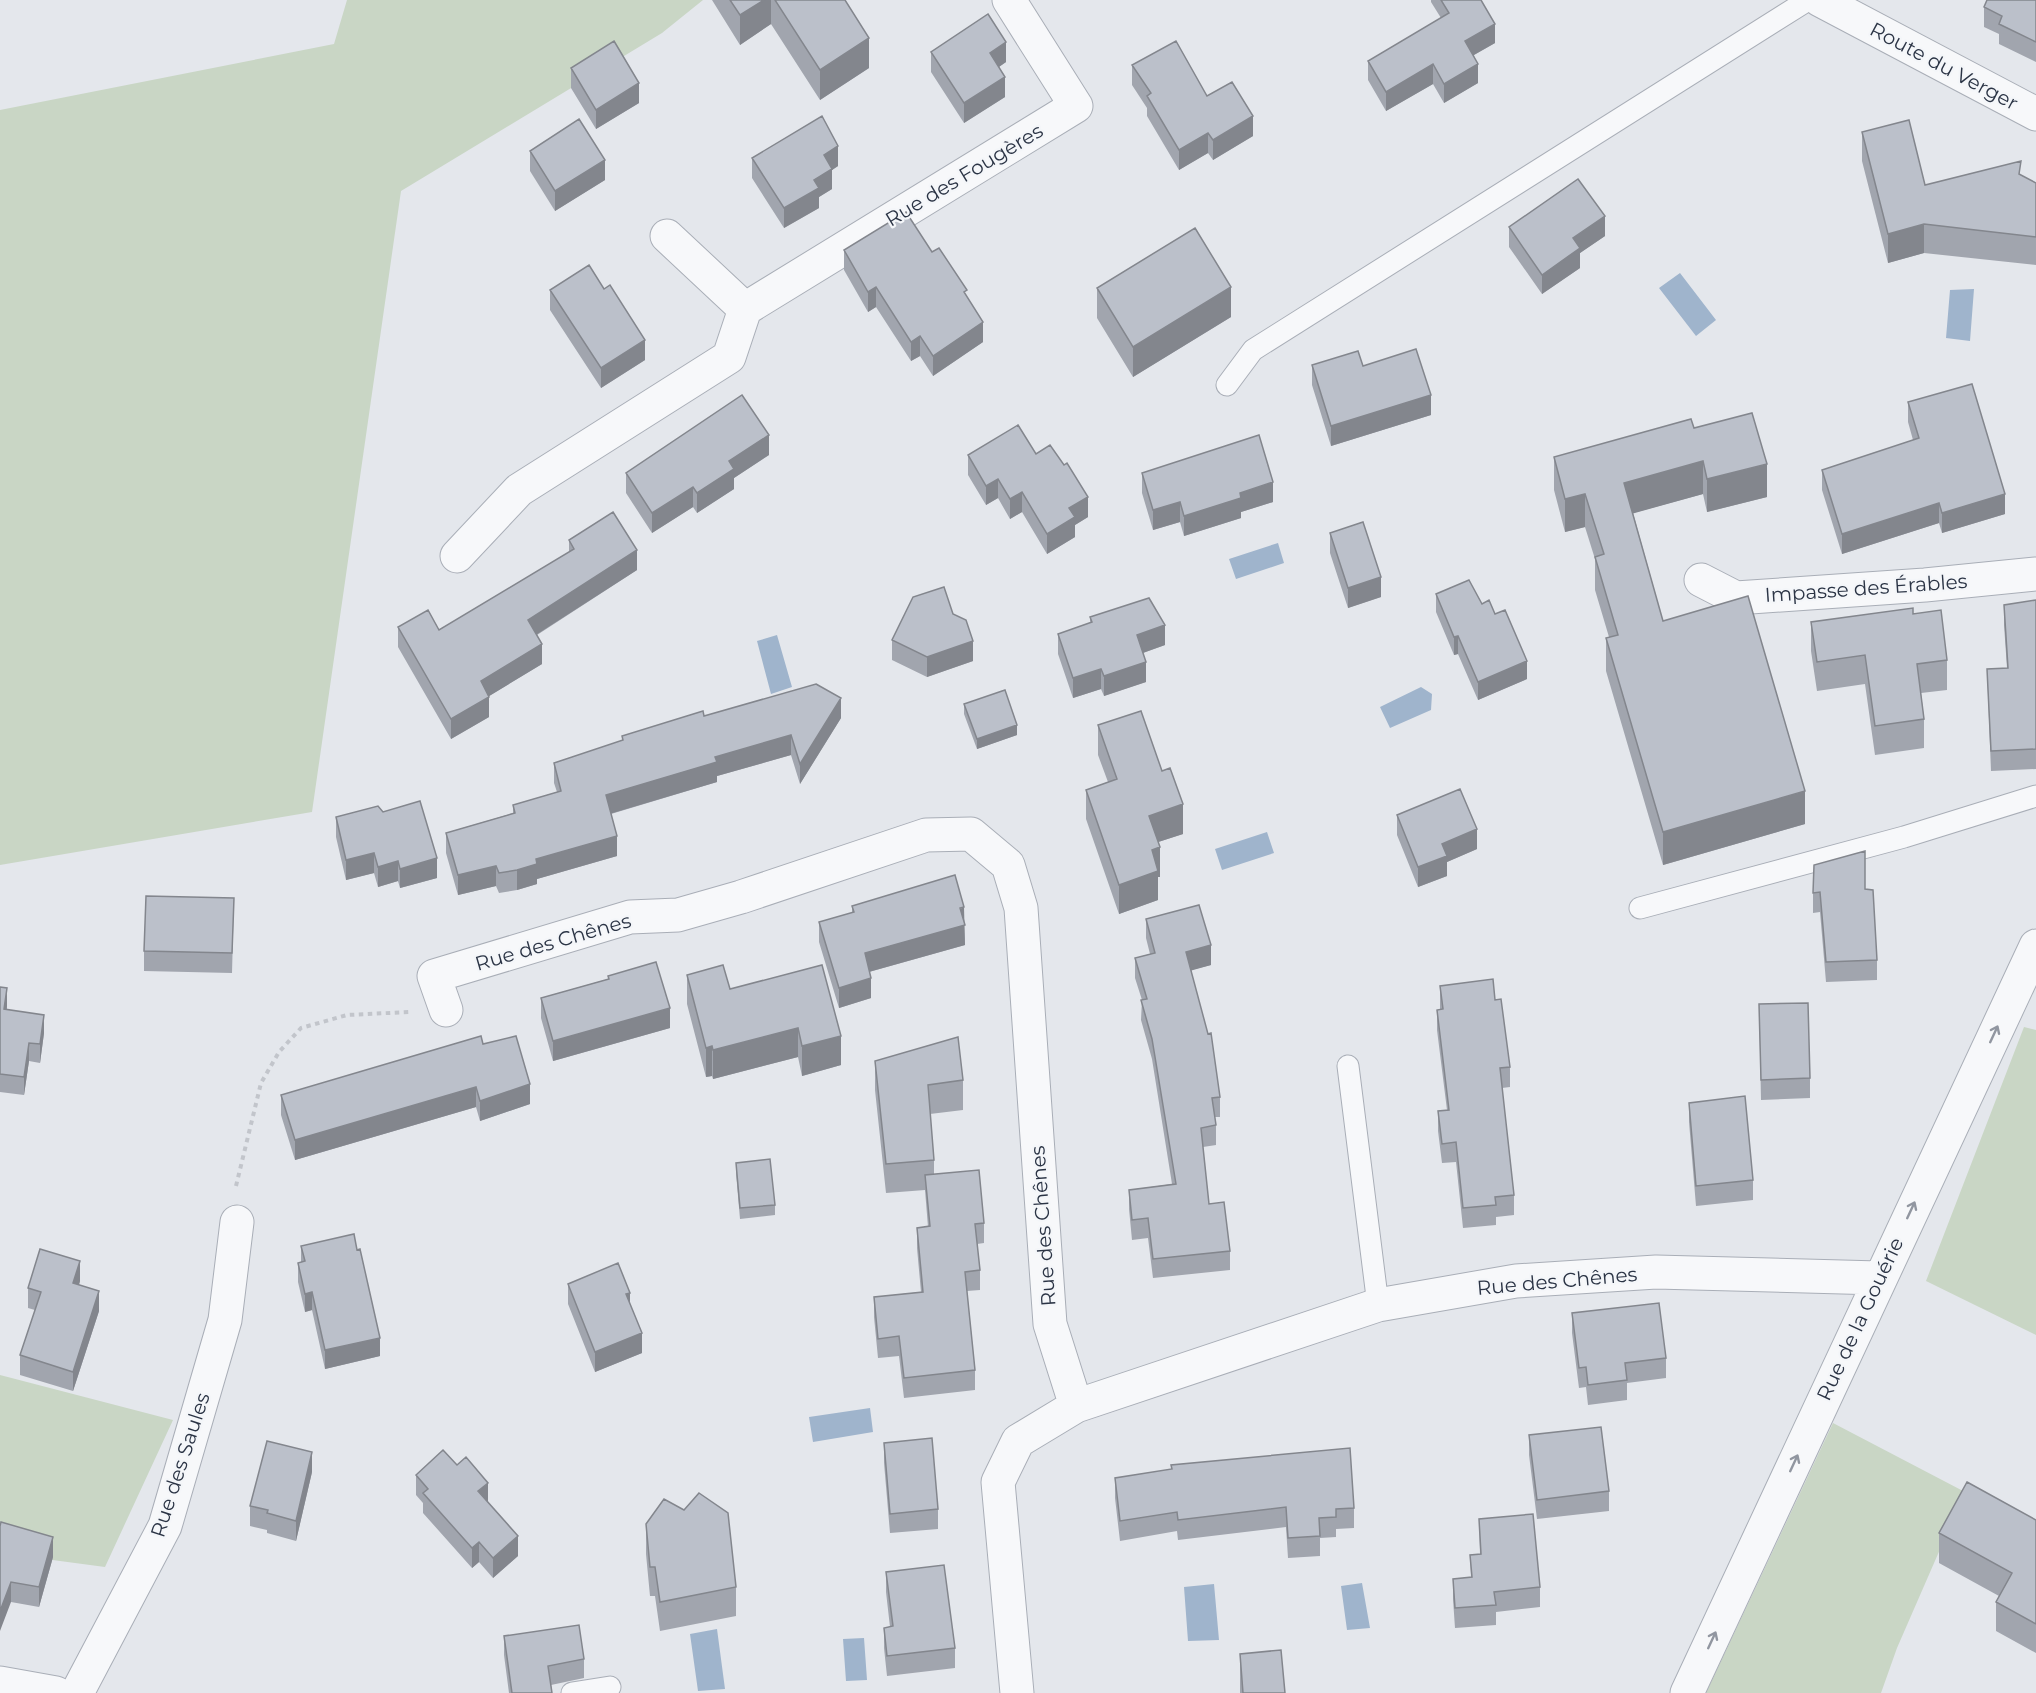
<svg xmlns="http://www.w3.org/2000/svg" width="2036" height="1693" viewBox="0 0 2036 1693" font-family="Montserrat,sans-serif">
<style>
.green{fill:#c9d6c5}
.water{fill:#9fb4cc}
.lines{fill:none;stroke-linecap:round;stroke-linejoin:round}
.lane-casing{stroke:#a9aeb7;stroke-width:23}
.street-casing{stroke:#a9aeb7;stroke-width:35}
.path{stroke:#c2c5cb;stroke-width:4;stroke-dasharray:4.5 4.5;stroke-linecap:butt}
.lane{stroke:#f7f8fa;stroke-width:21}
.street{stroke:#f7f8fa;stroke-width:33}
.wall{fill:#a1a5ae}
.shaded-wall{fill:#83868d}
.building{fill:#bbc0ca;stroke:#83868d;stroke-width:1.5}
.oneway{stroke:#9196a0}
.labels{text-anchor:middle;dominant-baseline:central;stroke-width:4.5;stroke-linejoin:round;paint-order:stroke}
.street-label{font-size:20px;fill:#2b3445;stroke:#f4f6f9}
</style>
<rect width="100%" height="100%" fill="#e4e7ec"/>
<path class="green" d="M347,0H703L662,33L401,191L312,812L0,865V110L334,44Z
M2024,1027L2036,1030V1335L1926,1281Z
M0,1375L173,1420L105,1567L0,1553Z
M1833,1423L1965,1492L1897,1648L1881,1693H1706Z"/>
<path class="water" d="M1680,273L1716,320L1696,336L1659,288Z
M1974,289L1970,341L1946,338L1950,290Z
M1278,543L1284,563L1236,579L1229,559Z
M777,635L792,687L771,694L757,641Z
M1421,687L1432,694L1431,710L1390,728L1380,707Z
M1267,832L1274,853L1222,870L1215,849Z
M870,1408L873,1432L813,1442L809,1417Z
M1362,1583L1370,1628L1347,1630L1341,1586Z
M1214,1584L1219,1640L1188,1641L1184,1587Z
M717,1629L725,1689L698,1691L690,1634Z
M864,1638L867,1680L846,1681L843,1639Z"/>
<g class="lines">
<g class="lane-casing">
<path id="lane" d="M1227,385L1253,350L1808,0
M1640,908L1904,837L2036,796
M1348,1066L1378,1305
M572,1693L610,1687"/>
</g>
<g class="street-casing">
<path id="street" d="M1820,0L2036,114
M745,309L1076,106L1009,0
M457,556L519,490L729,357L745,309L667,236
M1701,580L1736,598L1925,585L2036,574
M446,1010L434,976L630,917L678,915L741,897L926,835L971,834L1008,865L1021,908L1050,1324L1076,1406L1378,1305L1516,1281L1656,1272L1879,1278
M0,1683L56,1693
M77,1693L165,1526L225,1320L237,1222
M1017,1693L998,1482L1018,1441L1076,1406
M1687,1693L2036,946"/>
</g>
<path class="path" d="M236,1186L261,1083L279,1052L301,1028L347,1015L409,1012"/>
<use href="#lane" class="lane"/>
<use href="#street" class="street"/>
</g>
<path class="wall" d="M712,0H845L869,68L820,100L771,24L740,45Z
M1431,0H1481L1495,43L1474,55L1478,83L1444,103L1433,84L1386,111L1368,80V61L1441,18L1431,2Z
M2036,0V62L1999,44V34L1984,27V7Z
M931,52L1006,62L999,67L1005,97L964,123L931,72Z
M1132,65L1207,96L1253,136L1213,160L1208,153L1179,170L1147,116V108L1132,85Z
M571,68L639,103L596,129L571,88Z
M1862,132L1925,185L2021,175L2036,183V265L1924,253L1888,263L1862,161Z
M530,151L605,180L555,211L530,171Z
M752,158L838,166L832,170V189L819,197V208L784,228L752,178Z
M1509,227L1605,236L1580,253V268L1542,294L1509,247Z
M844,250L932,252L967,297L983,342L933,376L920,356L911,361L876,307L868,312L844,270Z
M1097,288L1231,317L1133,377L1097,318Z
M550,290L645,360L601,388L550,310Z
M1312,365L1363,366L1431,415L1331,446L1312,385Z
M1908,402L2005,514L1942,533L1939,523L1842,554L1822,490V470L1913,440L1908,422Z
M1694,428L1767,497L1707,512L1703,494L1633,513L1663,621L1805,824L1663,865L1606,671V638L1609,637L1595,590V559L1585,527L1565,532L1554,490V457Z
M1036,454L1088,517L1075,525V537L1047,554L1022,512L1010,519L998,498L986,505L968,475V455Z
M769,455L734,478V489L697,513L693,507L652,533L626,493V473Z
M1142,473L1273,502L1241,512V518L1184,536L1180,522L1153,530L1142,493Z
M1330,533L1381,597L1348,608L1330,553Z
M569,540L637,570L537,635L542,664L489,696V717L451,739L398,647V627L439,630L569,552Z
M1436,594L1482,604L1495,614L1527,679L1478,700L1458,654L1454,655L1436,612Z
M2036,600V769L1991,771L1987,669L2007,668L2004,625V605Z
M953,614L973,661L927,677L892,660V640Z
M1913,614L1947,660V690L1921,693L1924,719V748L1875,755L1865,684L1817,691L1811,651V622Z
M1090,617L1165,645L1143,653L1146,682L1104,696L1101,689L1073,698L1058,654V634L1090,623Z
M964,704L1017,735L977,749L964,714Z
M704,716L841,718L800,784L791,755L717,776V782L611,814L617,856L537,879V884L517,890L499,893L496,886L458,895L446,853V833L513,813V805L557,792L554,783V763L622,741V736Z
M1098,725L1183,834L1158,842L1160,877H1158V900L1119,914L1086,819V790L1108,782L1098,755Z
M1397,815L1477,849L1447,862V876L1418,887L1397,835Z
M336,817L437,878L400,888L398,881L378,887L374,873L346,880L336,837Z
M1865,889L1877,960V980L1826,982L1820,912L1813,913V893Z
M234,898L232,973L144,971V951Z
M852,906L964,923L965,945L869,972L871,998L839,1008L819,942V922L852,913Z
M1146,919L1211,965L1191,970L1220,1097V1117H1215L1216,1125V1145L1203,1147L1209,1204L1230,1251V1270L1153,1278L1148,1238L1132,1240L1129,1209V1190L1172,1184L1152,1059L1141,1020L1142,1000L1135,978V958L1150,954L1146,938Z
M822,965L841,1065L802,1076L798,1057L713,1079L712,1076L706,1077L687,1004V975L730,989Z
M608,976L670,1028L553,1061L541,1018V998L608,979Z
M1440,986L1495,1000L1510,1067V1087L1502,1088L1514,1195V1215L1496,1217V1225L1463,1228L1456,1162L1442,1163L1438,1131V1111L1447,1110L1437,1030V1010L1440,1009Z
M0,987L7,1006V1010L44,1033L40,1063L29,1061L24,1095L0,1092Z
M1759,1004L1810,1078V1098L1761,1100Z
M483,1044L530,1104L480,1121L476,1107L295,1160L281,1115V1095Z
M875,1061L963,1080V1110L930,1114L934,1160V1174L984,1223V1243L977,1244L980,1270V1290L967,1291L975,1370V1390L904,1398L899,1356L878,1358L874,1317V1297L921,1292L917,1248V1228L928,1227L925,1190L886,1193L875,1090Z
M1689,1103L1753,1180V1200L1696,1206L1689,1122Z
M736,1163L775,1205V1215L740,1219L736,1173Z
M301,1246L380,1356L325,1369L312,1310L305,1312L298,1282V1263H301Z
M80,1281L79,1285L99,1311L73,1391L20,1375V1355L35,1310L28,1308V1288Z
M568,1284L630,1304L642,1353L595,1372L568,1304Z
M1572,1313L1666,1358V1378L1627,1383V1400L1588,1405L1586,1387L1579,1388L1572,1333Z
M1529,1435L1609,1491V1511L1537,1519L1529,1455Z
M884,1443L938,1509V1529L890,1533L884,1463Z
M312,1472L296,1541L267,1533V1530L250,1526V1506Z
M416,1475L488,1503L518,1556L493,1578L479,1562L472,1568L423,1513V1503L416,1495Z
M1115,1478L1354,1508V1528L1336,1529V1537L1320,1538V1556L1288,1558L1286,1527L1178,1540L1177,1531L1120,1541L1115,1498Z
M1479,1519L1540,1587V1607L1496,1612V1625L1455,1628L1453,1599V1579L1471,1577L1470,1555L1480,1554Z
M2036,1520V1653L1996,1631V1602L1999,1596L1939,1563V1533Z
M646,1524L736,1587V1616L660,1631L655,1596H650L646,1554Z
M0,1526L53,1557L39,1607L11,1602Z
M886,1572L955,1648V1668L887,1676L884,1648V1628L890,1627L886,1592Z
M504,1636L584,1659V1678L551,1685L552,1693H509L504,1655Z
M1240,1654L1285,1693H1240Z"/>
<path class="shaded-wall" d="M764,0H771V24L740,45V15Z
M1495,24V43L1465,60V41Z
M869,38V68L820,100V70Z
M1006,42V62L990,73V53Z
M1433,64V84L1386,111V92Z
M1478,64V83L1444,103V84Z
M1005,77V97L964,123V103Z
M639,83V103L596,129V110Z
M1253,116V136L1213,160V140Z
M1208,133V153L1179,170V150Z
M838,146V166L832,170V189L819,197V208L784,228V208L814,180L824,155Z
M605,160V180L555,211V191Z
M1605,216V236L1580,253V268L1542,294V275L1573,238Z
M1924,224V253L1888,263V234Z
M876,287V307L868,312V292Z
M1231,287V317L1133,377V347Z
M983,322V342L933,376V356Z
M920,336V356L911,361V342Z
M645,340V360L601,388V368Z
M1431,395V415L1331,446V426Z
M769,435V455L734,478V489L697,513V493L729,461Z
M1703,461V494L1624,516V483Z
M1767,464V497L1707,512V479Z
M998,479V498L986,505V486Z
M1273,482V502L1241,512V518L1184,536V516L1240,493Z
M693,487V507L652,533V513Z
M1022,492V512L1010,519V499Z
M1585,494V527L1565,532V499Z
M2005,494V514L1942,533V513Z
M1088,497V517L1075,525V537L1047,554V534L1069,508Z
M1180,502V522L1153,530V510Z
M1939,503V523L1842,554V534Z
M637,550V570L528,640V620Z
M1381,577V597L1348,608V588Z
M1165,625V645L1137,655V635Z
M1458,636V654L1454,655V637Z
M973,641V661L927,677V657Z
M542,644V664L481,701V681Z
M1527,661V679L1478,700V682Z
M1146,662V682L1104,696V676Z
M1101,669V689L1073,698V678Z
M489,697V717L451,739V719Z
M841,698V718L800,784V764Z
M1017,725V735L977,749V739Z
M791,735V755L717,776V782L606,815V795L715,757Z
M1805,791V824L1663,865V832Z
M1183,804V834L1149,845V816Z
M1477,829V849L1447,862V876L1418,887V867L1442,844Z
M617,836V856L537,879V884L517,890V870L536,859Z
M1160,847V877H1158V900L1119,914V885L1152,850Z
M374,853V873L346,880V860Z
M437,858V878L400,888V869Z
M398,861V881L378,887V867Z
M496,866V886L458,895V875Z
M964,907L965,945L865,973V953Z
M1211,945V965L1186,972V952Z
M871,978V998L839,1008V988Z
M7,988V1006L4,1028V1009Z
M670,1008V1028L553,1061V1041Z
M44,1015V1033L40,1063V1044Z
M798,1028V1057L713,1079V1050Z
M841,1036V1065L802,1076V1046Z
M29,1043V1061L24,1095V1077Z
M712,1046V1076L706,1077V1048Z
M530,1084V1104L480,1121V1101Z
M476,1087V1107L295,1160V1140Z
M80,1261V1281L73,1303V1283Z
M99,1291V1311L73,1391V1372Z
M312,1292V1310L305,1312V1294Z
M630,1293V1313L626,1294Z
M642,1333V1353L595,1372V1352Z
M380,1338V1356L325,1369V1350Z
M312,1452V1472L296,1541V1521Z
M488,1483V1503L478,1491Z
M518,1536V1556L493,1578V1558Z
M53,1537V1557L39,1607V1587Z
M479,1542V1562L472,1568V1548Z
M11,1582V1602L0,1631V1611Z"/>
<path class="building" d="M730,0H764L740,15Z
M775,0H845L869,38L820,70Z
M1441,0H1481L1495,24L1465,41L1478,64L1444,84L1433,64L1386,92L1368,61L1449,13Z
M1987,0H2036V42L1999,24L2002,16L1984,7Z
M988,14L1006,42L990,53L1005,77L964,103L931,52Z
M614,41L639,83L596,110L571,68Z
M1176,41L1207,96L1232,82L1253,116L1213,140L1208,133L1179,150L1147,96L1151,93L1132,65Z
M822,116L838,146L824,155L832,169L814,180L819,188L784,208L752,158Z
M579,119L605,160L555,191L530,151Z
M1909,120L1925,185L2021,161L2019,174L2036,183V237L1924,224L1888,234L1862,132Z
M1578,179L1605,216L1573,238L1580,248L1542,275L1509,227Z
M906,212L932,252L939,248L967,290L964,292L983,322L933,356L920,336L911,342L876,287L868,292L844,250Z
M1195,228L1231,287L1133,347L1097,288Z
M589,265L604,289L610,285L645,340L601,368L550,290Z
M1416,349L1431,395L1331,426L1312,365L1358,351L1363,366Z
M1972,384L2005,494L1942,513L1939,503L1842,534L1822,470L1919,438L1908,402Z
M742,395L769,435L729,461L734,469L697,493L693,487L652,513L626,473Z
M1752,413L1767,464L1707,479L1703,461L1624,483L1663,621L1748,596L1805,791L1663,832L1606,638L1618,635L1595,557L1604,554L1585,494L1565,499L1554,457L1691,419L1694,428Z
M1018,425L1036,454L1050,445L1064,465L1067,463L1088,497L1069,508L1075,517L1047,534L1022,492L1010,499L998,479L986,486L968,455Z
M1259,435L1273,482L1240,493L1241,498L1184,516L1180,502L1153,510L1142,473Z
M613,512L637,550L528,620L542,644L481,681L489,697L451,719L398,627L428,610L439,630L574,549L569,540Z
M1363,522L1381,577L1348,588L1330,533Z
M1469,580L1482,604L1489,600L1495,614L1505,610L1527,661L1478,682L1458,636L1454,637L1436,594Z
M944,587L953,614L966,620L973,641L927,657L892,640L913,597Z
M1149,598L1165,625L1137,635L1146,662L1104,676L1101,669L1073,678L1058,634L1092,622L1090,617Z
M2036,600V749L1991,751L1987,669L2008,668L2004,605Z
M1913,608V614L1941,610L1947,660L1917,664L1924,719L1875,726L1865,655L1817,662L1811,622Z
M816,684L841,698L800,764L791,735L715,757L717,762L606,795L617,836L536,859L537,864L517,870L499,873L496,866L458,875L446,833L515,813L513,805L561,791L554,763L623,740L622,736L703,711L704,716Z
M1005,690L1017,725L977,739L964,704Z
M1141,711L1162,771L1170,768L1183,804L1149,816L1160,847L1152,850L1158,871L1119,885L1086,790L1117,779L1098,725Z
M1460,789L1477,829L1442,844L1447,856L1418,867L1397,815Z
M420,801L437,858L400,869L398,861L378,867L374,853L346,860L336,817L378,806L383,812Z
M1865,851V889L1873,890L1877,960L1826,962L1820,892L1813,893L1814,865Z
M955,875L964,907L960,908L965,925L865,953L871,978L839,988L819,922L854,912L852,906Z
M146,896L234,898L232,953L144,951Z
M1199,905L1211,945L1186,952L1208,1034L1211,1033L1220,1097L1212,1098L1216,1125L1201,1128L1209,1204L1224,1202L1230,1251L1153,1259L1148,1218L1132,1220L1129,1190L1176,1184L1152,1039L1141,1000L1147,999L1135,958L1155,953L1146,919Z
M656,962L670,1008L553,1041L541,998L609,979L608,976Z
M723,965L730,989L822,965L841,1036L802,1046L798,1028L713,1050L712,1046L706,1048L687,975Z
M1493,979L1495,1000L1501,999L1510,1067L1500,1068L1514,1195L1495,1197L1496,1205L1463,1208L1456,1142L1442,1144L1438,1111L1449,1110L1437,1010L1443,1009L1440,986Z
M0,987L7,988L4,1009L44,1015L40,1044L29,1043L24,1077L0,1074Z
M1808,1003L1810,1078L1761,1080L1759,1004Z
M481,1036L483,1044L516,1036L530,1084L480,1101L476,1087L295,1140L281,1095Z
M958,1037L963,1080L928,1085L934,1160L886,1164L875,1061Z
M1745,1096L1753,1180L1696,1186L1689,1103Z
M770,1159L775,1205L740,1208L736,1163Z
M979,1170L984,1223L975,1224L980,1270L965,1272L975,1370L904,1378L899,1336L878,1339L874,1297L923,1292L917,1228L930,1226L925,1175Z
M354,1234L357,1250L360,1249L380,1338L325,1350L312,1292L305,1294L298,1263L305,1261L301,1246Z
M40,1249L80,1261L73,1283L99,1291L73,1372L20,1355L41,1292L28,1288Z
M618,1263L630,1293L626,1294L642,1333L595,1352L568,1284Z
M1659,1303L1666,1358L1625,1363L1627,1380L1588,1385L1586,1367L1579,1368L1572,1313Z
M1601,1427L1609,1491L1537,1500L1529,1435Z
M932,1438L938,1509L890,1514L884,1443Z
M267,1441L312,1452L296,1521L267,1513L268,1510L250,1506Z
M1350,1448L1354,1508L1336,1509V1517L1319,1518L1320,1536L1288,1538L1286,1507L1178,1520L1177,1512L1120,1521L1115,1478L1172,1469L1171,1465Z
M443,1450L457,1465L466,1457L488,1483L478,1491L518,1536L493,1558L479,1542L472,1548L423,1493L428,1489L416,1475Z
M1967,1482L2036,1520V1624L1996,1602L2012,1573L1939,1533Z
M699,1493L728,1513L736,1587L660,1602L655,1567H650L646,1524L664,1499L684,1510Z
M1533,1514L1540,1587L1494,1592L1496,1605L1455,1608L1453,1579L1472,1577L1470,1555L1481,1554L1479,1519Z
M1,1522L53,1537L39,1587L11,1582L0,1611V1526Z
M944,1565L955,1648L887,1656L884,1628L893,1626L886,1572Z
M579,1625L584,1659L548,1666L552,1693H512L504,1636Z
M1281,1650L1285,1693H1243L1240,1654Z"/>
<defs><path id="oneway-shaft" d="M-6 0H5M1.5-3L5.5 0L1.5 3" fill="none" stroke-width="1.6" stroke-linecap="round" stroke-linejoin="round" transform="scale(1.5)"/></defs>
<g class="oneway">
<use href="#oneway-shaft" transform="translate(1994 1034) rotate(-65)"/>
<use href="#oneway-shaft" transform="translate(1911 1210) rotate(-65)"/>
<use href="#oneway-shaft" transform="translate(1794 1463) rotate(-65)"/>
<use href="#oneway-shaft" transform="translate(1712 1640) rotate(-65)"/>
</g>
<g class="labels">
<g class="street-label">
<text transform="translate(1944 66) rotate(28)">Route du Verger</text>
<text transform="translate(964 175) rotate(-31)">Rue des Fougères</text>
<text transform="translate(1866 588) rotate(-4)">Impasse des Érables</text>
<text transform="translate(553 942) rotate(-16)">Rue des Chênes</text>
<text transform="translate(1043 1226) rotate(-94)">Rue des Chênes</text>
<text transform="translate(1557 1281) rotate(-5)">Rue des Chênes</text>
<text transform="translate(1860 1319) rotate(-65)">Rue de la Gouérie</text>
<text transform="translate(180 1465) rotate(-72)">Rue des Saules</text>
</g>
</g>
</svg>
